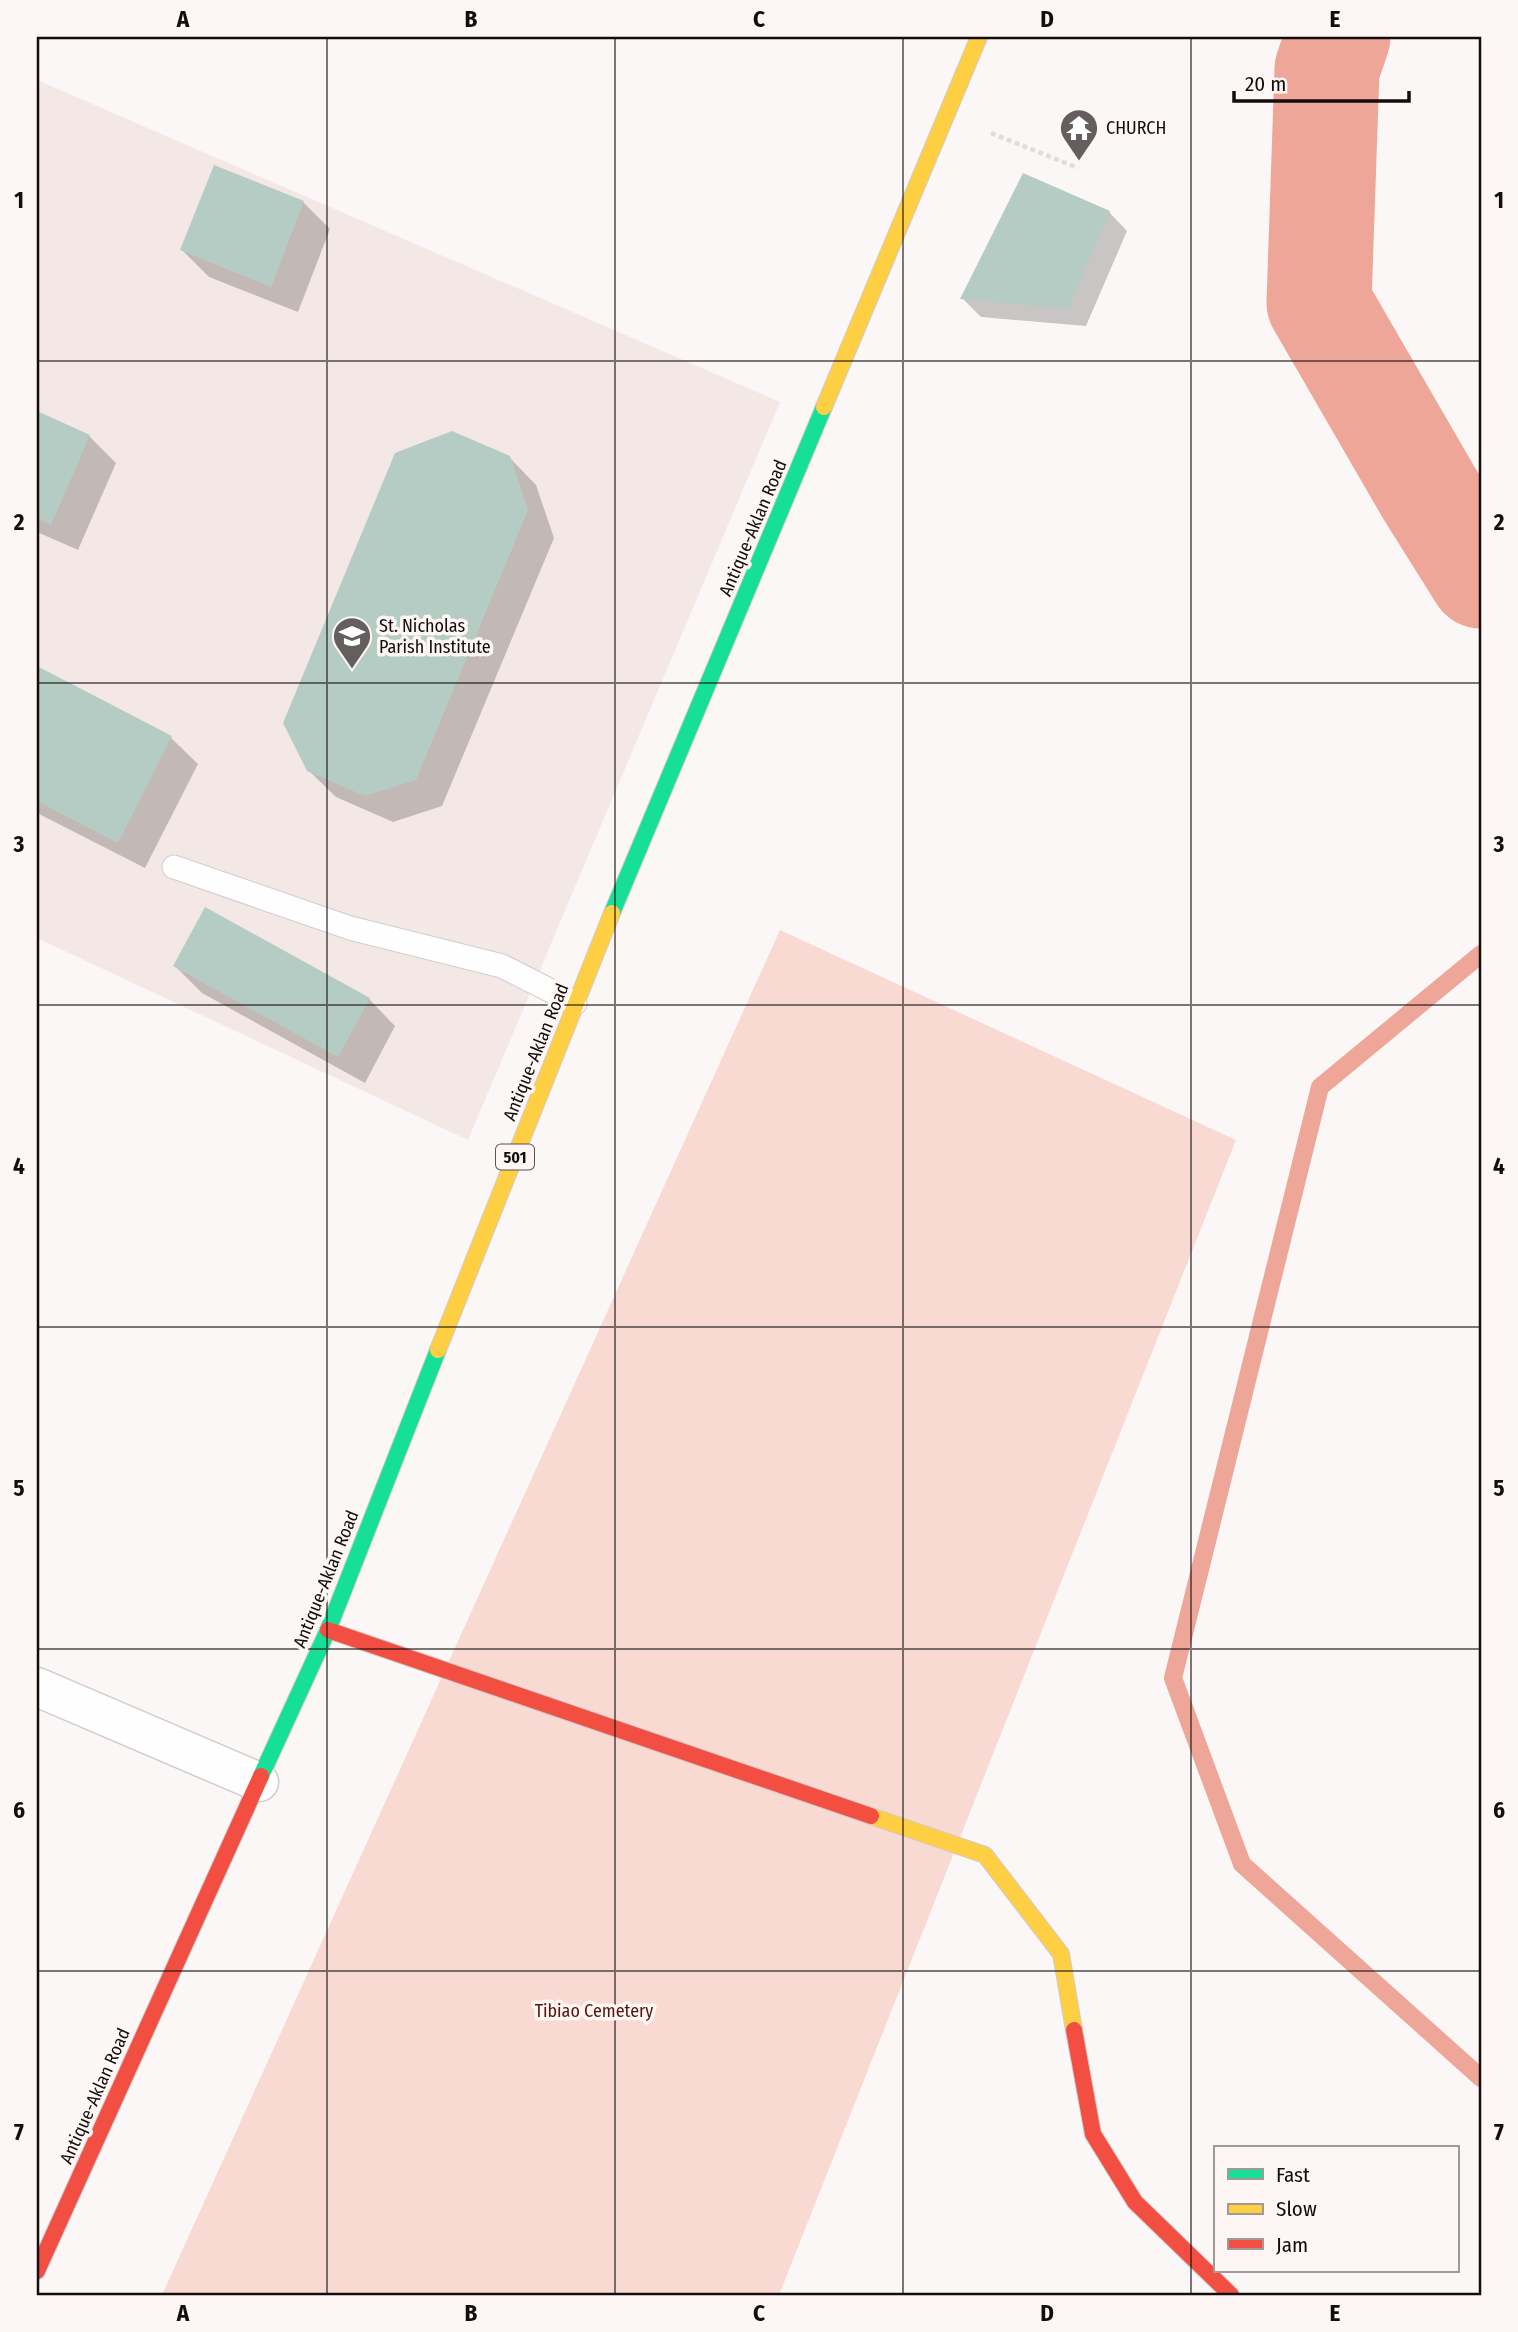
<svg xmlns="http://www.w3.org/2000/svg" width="1518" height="2332" viewBox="0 0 1518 2332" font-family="'Fira Sans Condensed',sans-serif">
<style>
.built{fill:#f3e8e5}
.green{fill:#f9dad3}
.shadow{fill:#0003}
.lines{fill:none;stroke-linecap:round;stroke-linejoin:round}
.stream{stroke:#eea698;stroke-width:18}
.river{stroke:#eea698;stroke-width:105}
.building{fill:#b5ccc4}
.lane-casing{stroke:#d1cccb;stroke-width:25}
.street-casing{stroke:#d1cccb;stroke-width:41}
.fast-casing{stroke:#d1cccb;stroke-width:18}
.slow-casing{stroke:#d1cccb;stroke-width:18}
.jam-casing{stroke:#d1cccb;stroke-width:18}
.path{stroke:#dfdedd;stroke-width:4.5;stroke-dasharray:5 3.5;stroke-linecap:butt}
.lane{stroke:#fefefe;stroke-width:23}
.street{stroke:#fefefe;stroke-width:38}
.fast{stroke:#16e098;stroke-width:16}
.slow{stroke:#ffcf43;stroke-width:16}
.jam{stroke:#f24e42;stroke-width:16}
.grid{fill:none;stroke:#130d0c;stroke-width:2;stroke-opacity:0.55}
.labels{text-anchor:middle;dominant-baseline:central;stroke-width:7;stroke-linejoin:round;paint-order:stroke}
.shield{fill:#fdf6f4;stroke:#595352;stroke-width:2}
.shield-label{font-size:16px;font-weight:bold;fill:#130d0c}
.poi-label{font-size:18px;fill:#130d0c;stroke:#fdf6f4;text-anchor:start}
.street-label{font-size:18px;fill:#130d0c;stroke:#fdf6f4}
.park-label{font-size:18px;fill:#55170c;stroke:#fdf6f4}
.neatline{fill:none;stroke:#130d0c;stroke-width:2.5}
.grid-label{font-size:23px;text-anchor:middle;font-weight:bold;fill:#130d0c}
</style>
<rect width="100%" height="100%" fill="#fbf7f6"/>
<path class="built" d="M37,80L780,402L468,1140L37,938Z"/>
<path class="green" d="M780,930L1236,1140L779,2295H162Z"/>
<path class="shadow" d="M303,202L330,229L298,312L209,277L182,250Z
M1109,212L1127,231L1086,326L981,317L962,298Z
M37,413L89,436L116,463L78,550L37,532Z
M509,457L536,485L554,538L442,806L393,822L336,797L308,770Z
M37,668L171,738L198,764L145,868L37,813Z
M175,966L369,999L395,1026L365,1083L202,993Z"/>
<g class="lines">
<path class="stream" d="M1481,954L1320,1087L1173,1678L1242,1864L1481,2078"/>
<path class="river" d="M1338,37L1327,69L1319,303L1429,493L1481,576"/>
</g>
<path class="building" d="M214,165L304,201L271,287L180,250Z
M1023,173L1110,211L1068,309L960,299Z
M37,411L90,435L51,525L37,518Z
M452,431L510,456L528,510L416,780L365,796L307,771L283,723L395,453Z
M37,666L172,736L118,843L37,801Z
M205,907L370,998L338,1057L173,966Z"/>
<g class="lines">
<g class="lane-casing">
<path id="lane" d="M174,867L350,928L502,966L575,1003"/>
</g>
<g class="street-casing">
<path id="street" d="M37,1687L259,1782"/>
</g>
<g class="fast-casing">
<path id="fast" d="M612,913L824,407
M261,1776L328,1630L438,1350"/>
</g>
<g class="slow-casing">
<path id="slow" d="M824,407L979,37
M438,1350L612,913
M871,1816L985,1855L1061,1954L1074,2030"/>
</g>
<g class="jam-casing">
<path id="jam" d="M328,1630L871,1816
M1074,2030L1093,2134L1135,2202L1231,2295
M37,2271L261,1776"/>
</g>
<path class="path" d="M991,133L1078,168"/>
<use href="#lane" class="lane"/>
<use href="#street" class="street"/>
<use href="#fast" class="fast"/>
<use href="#slow" class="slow"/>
<use href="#jam" class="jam"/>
</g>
<path class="grid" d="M327,37V2295M615,37V2295M903,37V2295M1191,37V2295M37,361H1481M37,683H1481M37,1005H1481M37,1327H1481M37,1649H1481M37,1971H1481"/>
<defs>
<g id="temple-pin" transform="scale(2.0125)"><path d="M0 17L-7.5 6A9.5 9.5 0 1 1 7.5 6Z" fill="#645f5e" stroke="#fdf6f4"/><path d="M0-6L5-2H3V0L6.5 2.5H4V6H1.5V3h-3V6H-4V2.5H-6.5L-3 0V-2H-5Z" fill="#fff"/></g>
<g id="school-pin" transform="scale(2.0125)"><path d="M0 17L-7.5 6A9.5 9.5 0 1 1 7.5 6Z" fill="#645f5e" stroke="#fdf6f4"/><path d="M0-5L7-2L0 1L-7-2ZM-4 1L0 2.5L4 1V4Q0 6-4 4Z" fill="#fff"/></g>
</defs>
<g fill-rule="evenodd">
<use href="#temple-pin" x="1079" y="128"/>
<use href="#school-pin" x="352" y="636"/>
</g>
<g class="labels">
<rect class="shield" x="496" y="1144.5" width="38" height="25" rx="5"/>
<g class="shield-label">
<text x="515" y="1157">501</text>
</g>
<g class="poi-label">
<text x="1106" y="128">CHURCH</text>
<text x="379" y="626">St. Nicholas<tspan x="379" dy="21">Parish Institute</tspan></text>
</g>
<g class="street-label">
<text transform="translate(753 528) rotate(-67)">Antique-Aklan Road</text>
<text transform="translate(536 1052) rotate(-68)">Antique-Aklan Road</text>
<text transform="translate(326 1579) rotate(-68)">Antique-Aklan Road</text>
<text transform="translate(95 2096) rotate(-66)">Antique-Aklan Road</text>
</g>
<g class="park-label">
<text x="594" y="2011">Tibiao Cemetery</text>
</g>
</g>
<rect width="1518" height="2332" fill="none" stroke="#fdf6f4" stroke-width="77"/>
<rect x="1214" y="2146" width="245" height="126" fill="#fdf6f4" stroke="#9f9997" stroke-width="2"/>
<rect x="1228" y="2169" width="35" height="10" fill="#16e098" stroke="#9f9997" stroke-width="2"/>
<text x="1276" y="2182" font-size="21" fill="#130d0c">Fast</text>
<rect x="1228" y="2204" width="35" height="10" fill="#ffcf43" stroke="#9f9997" stroke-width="2"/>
<text x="1276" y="2216" font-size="21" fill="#130d0c">Slow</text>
<rect x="1228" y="2239" width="35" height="10" fill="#f24e42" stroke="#9f9997" stroke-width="2"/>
<text x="1276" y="2252" font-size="21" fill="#130d0c">Jam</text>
<path d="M1234 91v10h175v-10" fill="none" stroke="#130d0c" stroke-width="3.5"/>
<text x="1245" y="91" font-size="21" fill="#130d0c" stroke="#fdf6f4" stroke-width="5" paint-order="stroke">20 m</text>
<rect x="38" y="38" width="1442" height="2256" class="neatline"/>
<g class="grid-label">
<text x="183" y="27">A</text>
<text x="471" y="27">B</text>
<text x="759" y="27">C</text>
<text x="1047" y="27">D</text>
<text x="1335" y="27">E</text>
<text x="19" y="208">1</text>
<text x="1499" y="208">1</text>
<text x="19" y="530">2</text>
<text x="1499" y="530">2</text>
<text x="19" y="852">3</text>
<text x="1499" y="852">3</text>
<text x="19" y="1174">4</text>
<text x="1499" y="1174">4</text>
<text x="19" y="1496">5</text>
<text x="1499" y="1496">5</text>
<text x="19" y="1818">6</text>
<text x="1499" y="1818">6</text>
<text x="19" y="2140">7</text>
<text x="1499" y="2140">7</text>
<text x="183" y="2321">A</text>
<text x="471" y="2321">B</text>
<text x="759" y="2321">C</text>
<text x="1047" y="2321">D</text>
<text x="1335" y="2321">E</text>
</g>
</svg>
